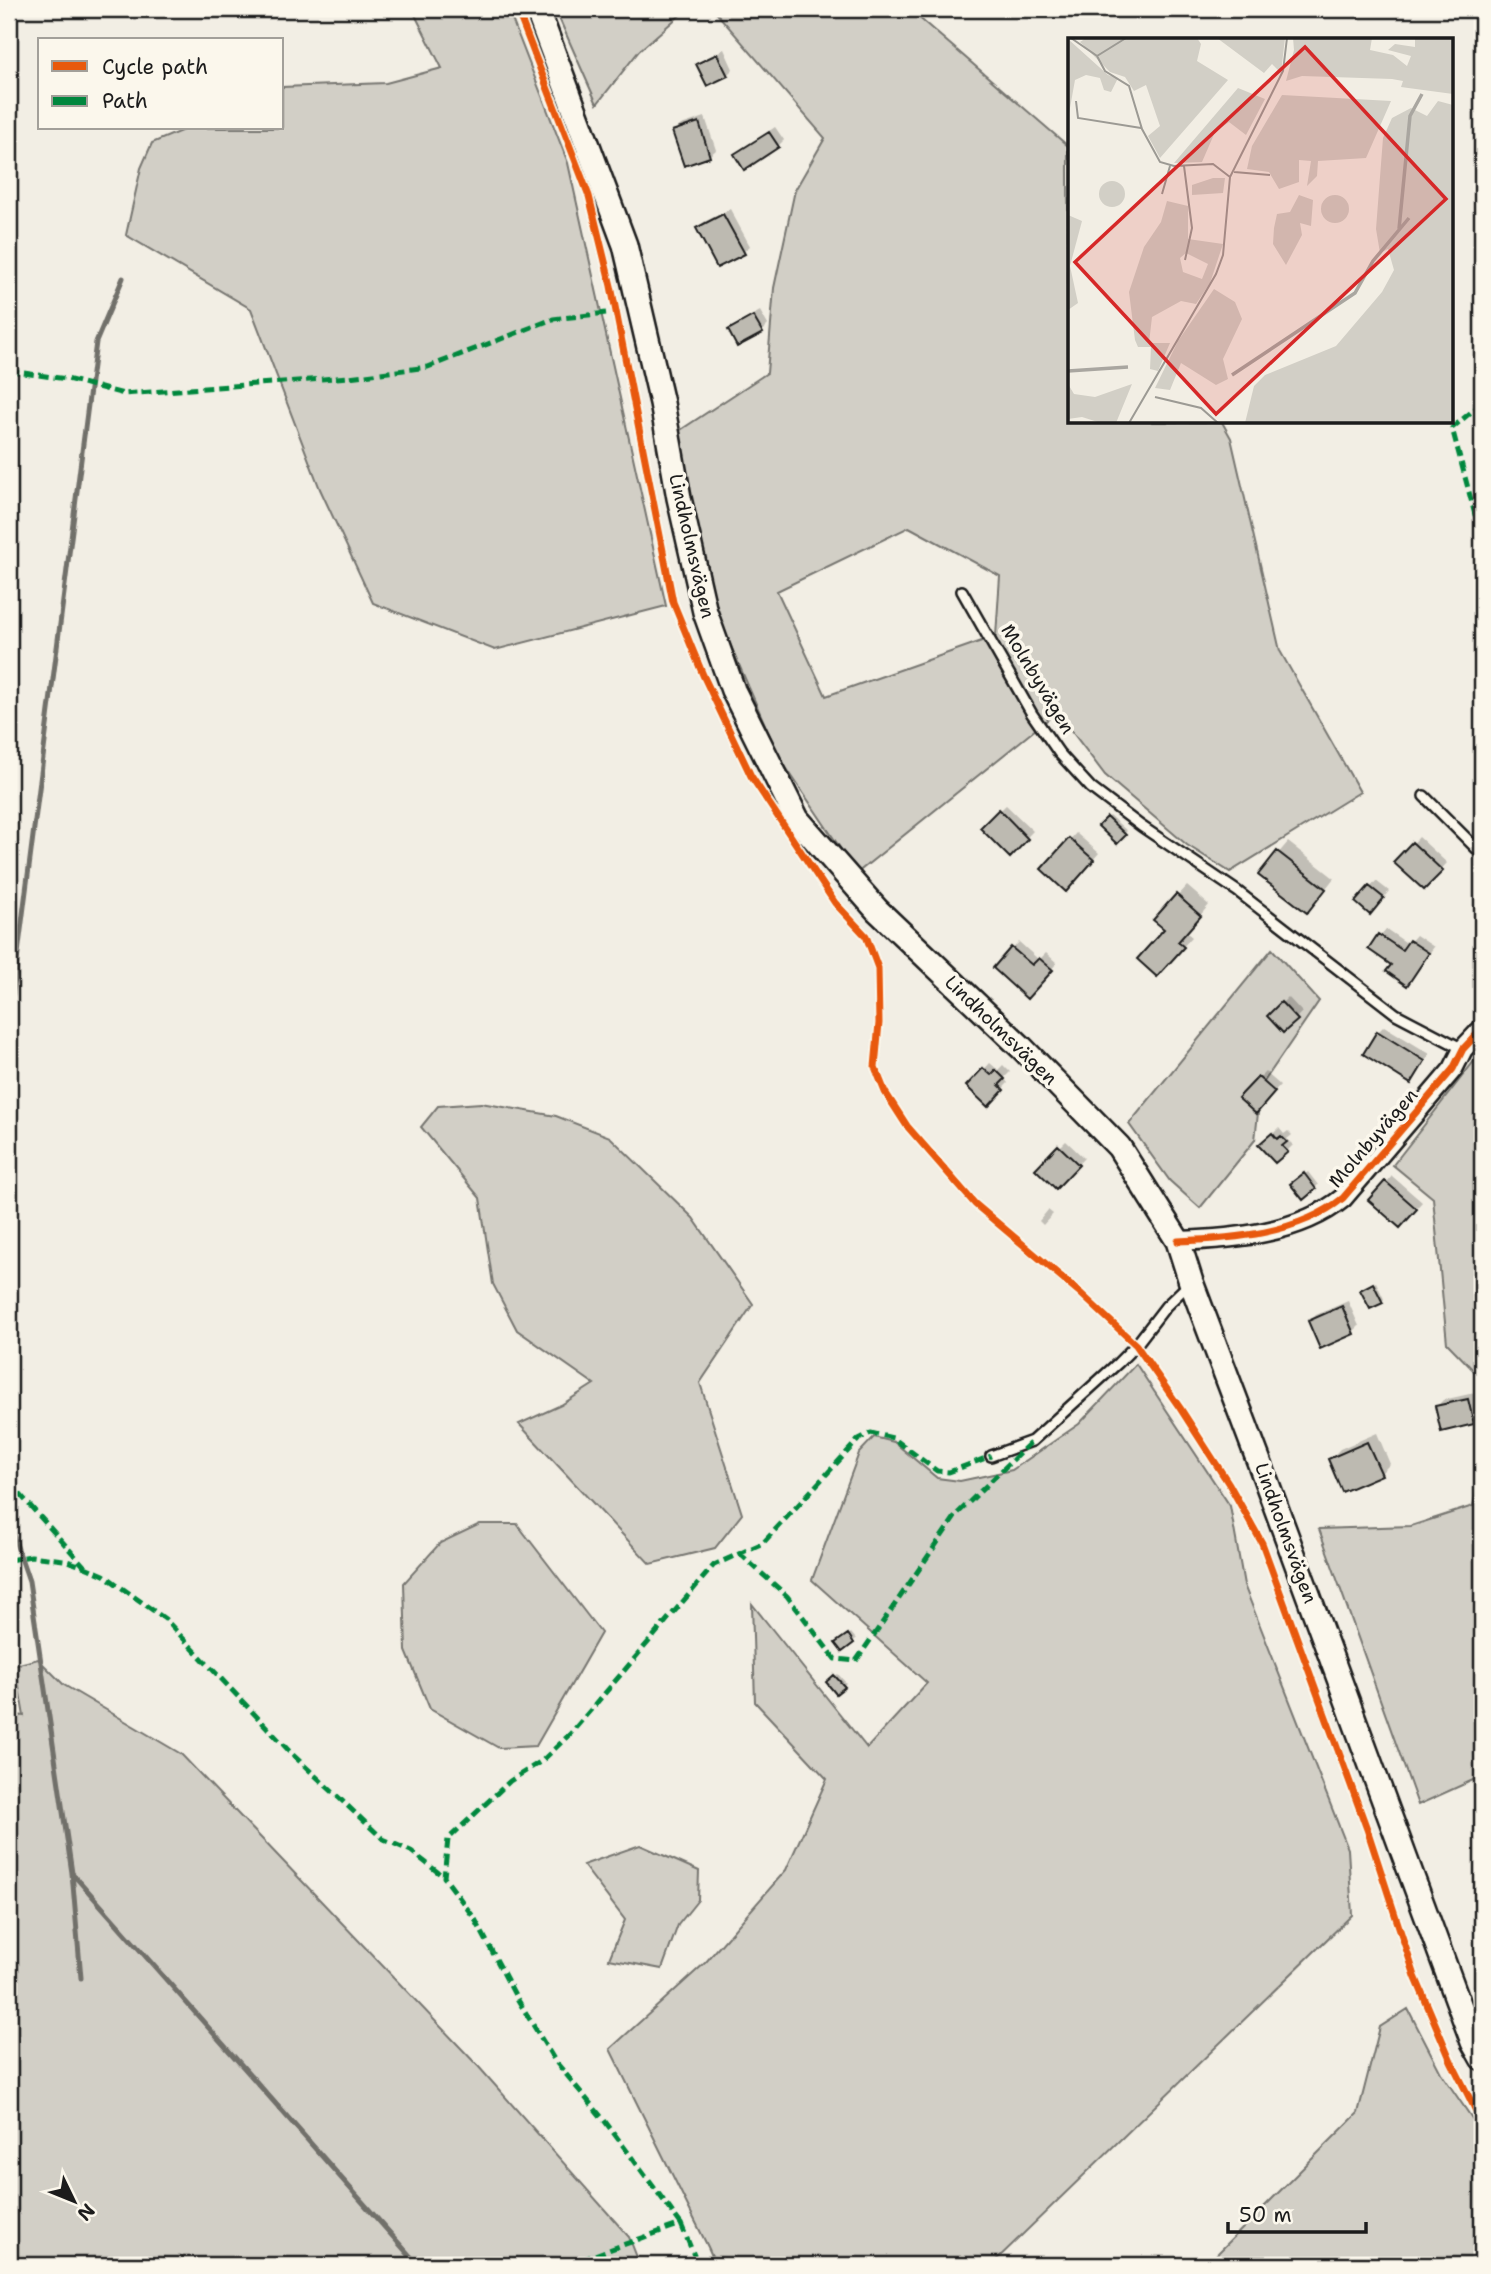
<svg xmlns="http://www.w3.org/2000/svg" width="1491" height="2274" viewBox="0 0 1491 2274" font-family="'Shantell Sans',sans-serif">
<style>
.green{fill:#d2cfc6;stroke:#777671;stroke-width:2;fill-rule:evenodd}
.shadow{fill:#0003}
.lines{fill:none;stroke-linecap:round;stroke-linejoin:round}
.stream{stroke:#716f6b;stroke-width:5}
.building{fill:#bdbab1;stroke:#1c1c1c;stroke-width:2}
.service-casing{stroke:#1c1c1c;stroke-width:14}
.minor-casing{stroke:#1c1c1c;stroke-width:23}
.secondary-casing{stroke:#1c1c1c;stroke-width:28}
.service{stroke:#fbf7ec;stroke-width:9}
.minor{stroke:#fbf7ec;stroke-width:18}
.secondary{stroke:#fbf7ec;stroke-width:23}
.quiet{stroke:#00873e;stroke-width:5;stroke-dasharray:10 5;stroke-linecap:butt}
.cycleway-casing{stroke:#fbf7ec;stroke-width:11}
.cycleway{stroke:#e8590c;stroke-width:7}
.labels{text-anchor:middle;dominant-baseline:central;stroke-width:7;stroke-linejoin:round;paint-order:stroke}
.street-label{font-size:19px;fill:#1c1c1c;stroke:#fbf7ec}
.inset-river{fill:none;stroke:#a9a6a0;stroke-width:3.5}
.inset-road{fill:none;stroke:#9c9a94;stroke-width:2}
.view{fill:#d62828;fill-opacity:0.15;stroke:#d62828;stroke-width:3.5}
.inset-edge{fill:none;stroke:#1c1c1c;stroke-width:3.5}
</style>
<rect width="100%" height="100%" fill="#f2eee4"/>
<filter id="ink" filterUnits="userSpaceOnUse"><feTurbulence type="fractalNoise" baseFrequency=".0143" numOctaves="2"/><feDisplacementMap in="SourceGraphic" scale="14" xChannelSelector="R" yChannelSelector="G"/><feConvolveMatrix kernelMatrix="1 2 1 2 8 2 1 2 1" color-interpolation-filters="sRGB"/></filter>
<g filter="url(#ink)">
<path class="green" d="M412,9H508L568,163L666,606L495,650L373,603L320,489L251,309L126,235L141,168L152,143L188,128H282V87L386,83L442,68Z
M555,9H687L639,51L597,104Z
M713,9H909L1068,146L1069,422H1222L1231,438L1280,651L1360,792L1230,872L1187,845L1105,775L1057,712L857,873L779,757L717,614L676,433L767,373L774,288L795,190L825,138ZM909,527L1000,576L996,636L826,696L777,591Z
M1272,949L1319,1001L1261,1086L1255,1140L1200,1208L1170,1181L1129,1124Z
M1482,1051V1379L1447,1343L1433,1198L1393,1165Z
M481,1103L556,1116L610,1137L693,1218L753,1304L700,1383L742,1514L715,1548L650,1564L519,1424L561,1405L594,1384L517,1330L493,1284L480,1198L421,1127L438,1106Z
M1136,1364L1230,1506L1244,1585L1348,1849L1352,1915L991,2265H716L708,2247L610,2049L706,1962L786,1870L827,1779L755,1702L752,1604L867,1748L927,1683L812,1580L859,1453L874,1437L894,1442L937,1478L960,1481L1012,1470L1079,1424Z
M1482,1466V1776L1418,1805L1319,1529L1411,1526L1473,1506Z
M480,1524H517L601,1633L536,1746L499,1748L430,1709L406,1651L404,1583L440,1543Z
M38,1659L64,1685L181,1754L478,2066L629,2237L640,2265H9V1714L24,1716L15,1665Z
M640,1845L699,1871L698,1900L678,1925L662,1969L609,1959L625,1920L583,1865Z
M1408,2009L1441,2073L1482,2133V2265H1206L1358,2113L1380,2027Z"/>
<path class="shadow" d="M724,49L733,69L727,75L698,65L704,59Z
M705,117L716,150L709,156L674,131L681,125Z
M775,127L784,140L778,146L736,154Z
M730,209L750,246L743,252L698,228L704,222Z
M760,311L768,325L762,331H730L736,325Z
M1006,805L1033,831L1010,855L982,828Z
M1110,816L1127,831L1117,841L1101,826Z
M1076,833L1099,853L1072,884L1043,869Z
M1419,837L1447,863L1424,888L1396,862Z
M1288,842L1334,878L1316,901L1260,875Z
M1376,881L1389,891L1376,907L1358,902Z
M1187,886L1209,905L1186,932L1192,937L1166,965V929L1156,920Z
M1386,929L1408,944L1416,935L1434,947L1407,983L1393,964L1370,948Z
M1019,942L1039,960L1046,953L1057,963L1033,990L995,968Z
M1288,997L1302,1012L1283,1031L1269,1016Z
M1384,1026L1430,1054L1411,1082L1378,1032Z
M990,1063L998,1070L1003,1065L1010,1072L1004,1078L1008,1083L988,1104L969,1086Z
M1265,1072L1280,1085L1262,1105L1259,1078Z
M1279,1128L1284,1134L1288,1131L1292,1135L1287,1139L1293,1145L1287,1151L1261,1145Z
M1066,1141L1084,1158L1056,1187L1038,1169Z
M1308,1172L1318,1185L1303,1197L1295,1181Z
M1392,1176L1422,1202L1406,1220L1386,1183Z
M1048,1210L1053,1214L1043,1225L1039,1221Z
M1376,1282L1384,1299L1382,1301L1362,1290Z
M1348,1301L1359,1326L1353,1332L1310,1321L1316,1315Z
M1474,1393L1479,1417L1473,1423L1437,1406L1443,1400Z
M1377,1433L1390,1464L1381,1473L1330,1459L1340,1449Z
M851,1633L856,1639L842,1650L840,1641Z
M838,1674L846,1683L836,1692L828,1682Z"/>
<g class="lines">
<path class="stream" d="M9,1024L96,342L123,278
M9,1523L29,1581L72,1873L81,1978
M72,1873L418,2265"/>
</g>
<path class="building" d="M717,54L728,76L707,86L696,64Z
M699,122L710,157L684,166L672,131Z
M769,132L779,147L744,170L734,154Z
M723,214L745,254L717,268L696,228Z
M753,316L763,333L737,347L728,330Z
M999,809L1028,839L1010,858L980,828Z
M1107,817L1126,835L1117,844L1098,826Z
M1069,838L1094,860L1066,892L1041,869Z
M1412,842L1443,871L1424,890L1393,862Z
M1277,851L1326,889L1307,913L1258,875Z
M1369,886L1384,898L1370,915L1355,902Z
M1176,894L1201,916L1178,942L1184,947L1157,977L1137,959L1164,929L1153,920Z
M1378,934L1402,950L1409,940L1429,953L1407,986L1386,971L1391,965L1368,949Z
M1011,947L1032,965L1039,958L1053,970L1027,999L993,968Z
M1281,1002L1298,1020L1283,1033L1267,1016Z
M1377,1031L1425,1061L1411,1084L1363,1054Z
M983,1068L991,1075L996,1070L1005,1079L999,1085L1004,1090L988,1107L966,1086Z
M1258,1077L1275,1092L1256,1114L1238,1098Z
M1272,1133L1277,1139L1281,1136L1287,1142L1282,1146L1288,1152L1275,1163L1258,1145Z
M1058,1145L1079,1165L1056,1189L1035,1169Z
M1304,1173L1316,1189L1303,1200L1290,1184Z
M1385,1181L1417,1209L1400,1228L1368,1200Z
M1373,1283L1383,1303L1370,1309L1360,1290Z
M1342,1306L1354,1334L1320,1349L1308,1321Z
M1468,1399L1474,1424L1441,1432L1435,1406Z
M1367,1442L1382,1475L1342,1492L1328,1459Z
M848,1634L854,1643L842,1652L835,1643Z
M834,1675L845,1687L836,1694L826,1682Z"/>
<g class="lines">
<g class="service-casing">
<path id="service" d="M962,591L1032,714L1059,753L1091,788L1141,826L1237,891L1396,1014L1463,1049
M1424,796L1482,854
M991,1456L1032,1441L1118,1363L1136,1345L1166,1306L1190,1283"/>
</g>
<g class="minor-casing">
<path id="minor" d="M1178,1241C1232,1239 1299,1234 1343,1198L1453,1069L1463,1049L1482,1029"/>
</g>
<g class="secondary-casing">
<path id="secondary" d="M537,9L625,245L662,403L679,498L705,612L733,690L797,819L877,910L1021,1047L1119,1147L1178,1241L1191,1282L1261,1467L1473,2042L1482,2058"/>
</g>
<use href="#service" class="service"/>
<use href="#minor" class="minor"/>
<use href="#secondary" class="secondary"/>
<path class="quiet" d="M9,371L67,379L124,394L349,377L428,367L553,319L616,312
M1482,403L1452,428L1482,541
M9,1482L85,1567
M739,1553L787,1596L835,1659L856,1661L957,1514L1032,1441
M9,1560L31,1556L64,1560L85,1567L104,1575L165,1619L292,1754L383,1839L411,1851L444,1877
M681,2224L698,2265
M567,2265L681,2224L604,2120L555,2061L515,1995L475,1919L444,1877L448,1839L510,1781L543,1760L571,1733L714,1565L763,1543L859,1439L871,1433L893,1438L937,1471L949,1472L991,1456"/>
<g class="cycleway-casing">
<path id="cycleway" d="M517,9L589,196L611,286L673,602L703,675L751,776L835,903L866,936L878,968L879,1023L875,1067L885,1092L907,1126L975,1204L1078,1291L1136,1345L1180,1408L1229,1484L1262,1543L1367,1829L1415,1976L1451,2061L1482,2123
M1178,1241C1232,1239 1299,1234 1343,1198L1453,1069L1463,1049L1482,1029"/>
</g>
<use href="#cycleway" class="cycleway"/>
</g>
</g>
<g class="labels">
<g class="street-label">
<text transform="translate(692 546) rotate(77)">Lindholmsvägen</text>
<text transform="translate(1038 679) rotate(59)">Molnbyvägen</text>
<text transform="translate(1001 1030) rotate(44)">Lindholmsvägen</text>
<text transform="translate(1373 1138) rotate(-49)">Molnbyvägen</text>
<text transform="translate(1286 1533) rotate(70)">Lindholmsvägen</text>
</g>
</g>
<g transform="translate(1068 38)">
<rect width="385" height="385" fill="#f2eee4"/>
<path d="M18,0H129L133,6L129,23L160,42L92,120L80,98L92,88L78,47L66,53L57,39L42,34L12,4ZM149,0H217L213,35L204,26L196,35ZM225,0H304L302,12L325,17L339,28L343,18L320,12L327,6L347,9V1L337,0H385V56L333,49L335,43L324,41L234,38L218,43L226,12ZM0,1L40,37L50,40L43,54L36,52L32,40L18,37L7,42L0,81ZM170,50L197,61L178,97L161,84L147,94L134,124L106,125ZM214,57L323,63L298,120L250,123L249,138L239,148L243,123L231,122V144L211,151L201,134L179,131L184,108ZM370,63L385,67V385H177L186,348L197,337L268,308L314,254L326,232L320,211L312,215L308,191L315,100L324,80L343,70L359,78ZM145,140H157L155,155L124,157V147ZM31 156a13 13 0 1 1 26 0a13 13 0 1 1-26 0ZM231,157L245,162L243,188L232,185L234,197L218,227L205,206L206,190L209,176L222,174ZM253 171a14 14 0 1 1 28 0a14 14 0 1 1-28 0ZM99,163L120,168V201L155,206L142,245L128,266L113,263L84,279L81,305H102L90,333L82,331L83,309H70L67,302L61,254L76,209L93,184ZM118,215L140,226L134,241L115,234L112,220ZM0,177L14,183L2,228L10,265L0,272ZM146,251L167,264L174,281L155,321L160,341L148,347L113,325L102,352L87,350L110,303ZM0,346L6,356L27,359L64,346L48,385H33L14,379L0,381Z" fill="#d2cfc6" fill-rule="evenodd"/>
<path class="inset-river" d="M331,191L342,78L354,56M0,333L60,329M164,337L287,255L305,223L341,180"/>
<path class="inset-road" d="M3,0L29,18L37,33L61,48L74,91L92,124L106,128L145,126L162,139M29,18L58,0M8,63L10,80L73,90M116,128L124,190L117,222M166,134L202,137M94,156L102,128M87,359L133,370L150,385M61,385L148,236L155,217L162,139L215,33L219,0"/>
<path class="view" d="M237,9L378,161L148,376L7,224Z"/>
<rect width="385" height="385" class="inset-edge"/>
</g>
<rect width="1491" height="2274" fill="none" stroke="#fbf7ec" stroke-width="35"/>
<rect x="18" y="18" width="1456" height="2239" fill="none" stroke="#1c1c1c" stroke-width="2.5" filter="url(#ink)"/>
<rect x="38" y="38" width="245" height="91" fill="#fbf7ec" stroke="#a29f99" stroke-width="2"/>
<rect x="52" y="61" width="35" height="10" fill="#e8590c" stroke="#a29f99" stroke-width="2"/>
<text x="102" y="74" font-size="21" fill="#1c1c1c">Cycle path</text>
<rect x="52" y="96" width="35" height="10" fill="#00873e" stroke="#a29f99" stroke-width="2"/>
<text x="102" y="108" font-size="21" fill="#1c1c1c">Path</text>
<g transform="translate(74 2201) rotate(133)" stroke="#fbf7ec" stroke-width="5" paint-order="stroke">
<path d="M0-5L12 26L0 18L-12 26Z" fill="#1c1c1c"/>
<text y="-10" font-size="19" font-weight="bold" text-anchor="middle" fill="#1c1c1c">N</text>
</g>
<path d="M1228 2222v10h138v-10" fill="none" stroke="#1c1c1c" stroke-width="3.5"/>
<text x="1239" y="2222" font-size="21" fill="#1c1c1c" stroke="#fbf7ec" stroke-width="5" paint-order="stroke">50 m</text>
</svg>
